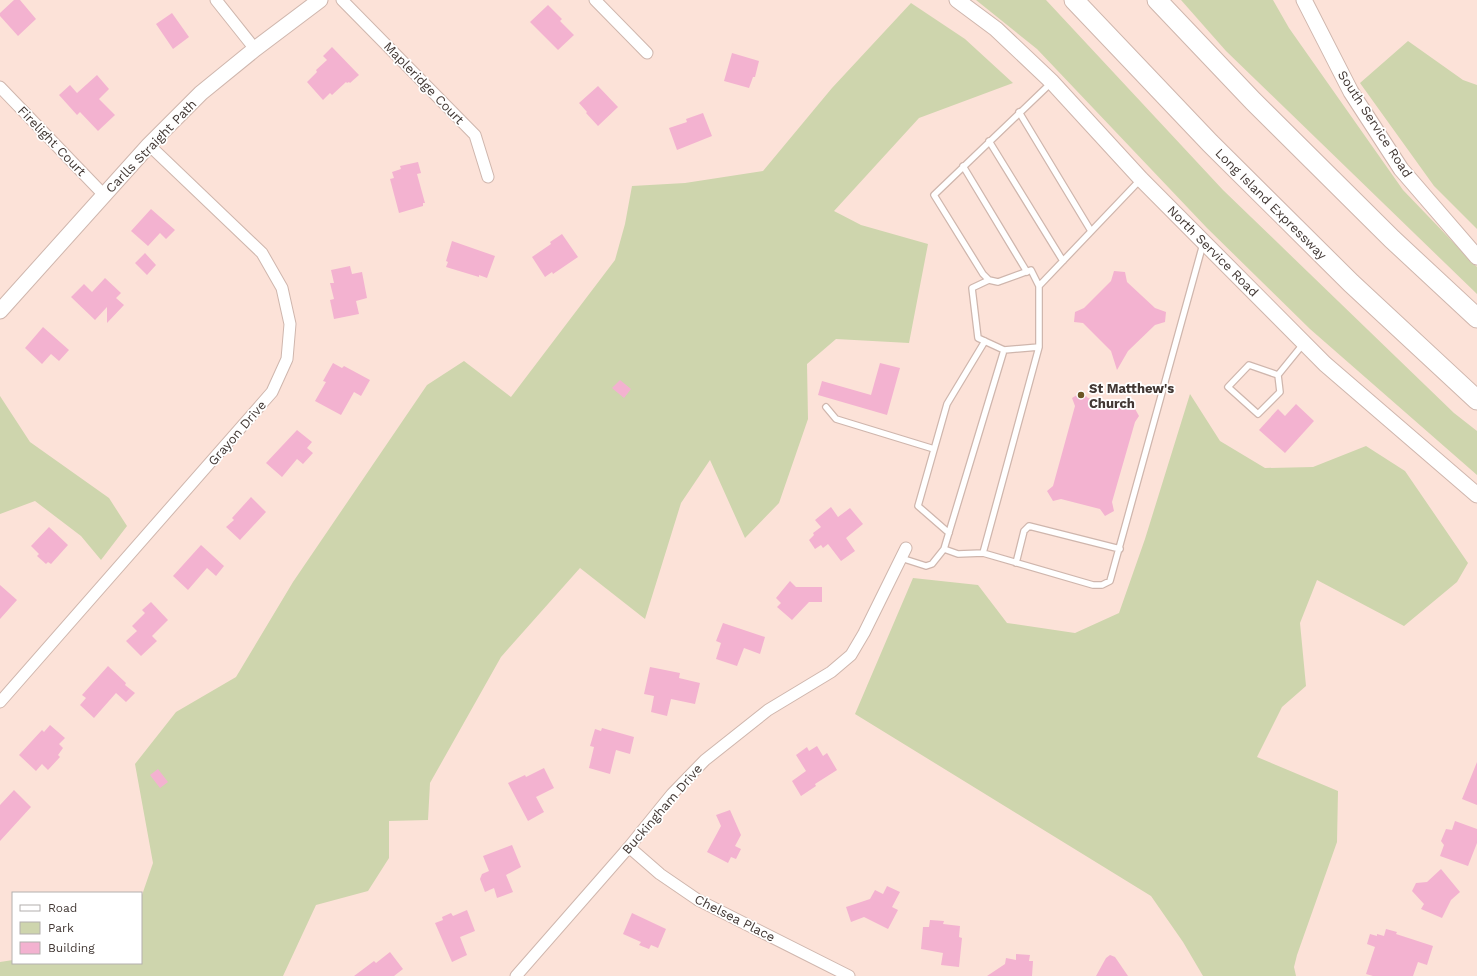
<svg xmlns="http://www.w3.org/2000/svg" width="1477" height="976" viewBox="0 0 1477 976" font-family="'Work Sans',sans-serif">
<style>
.green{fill:#ced5ad}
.building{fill:#f3b2d0}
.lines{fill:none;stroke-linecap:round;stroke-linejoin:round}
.lane-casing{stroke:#cfb6ad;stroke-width:8}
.street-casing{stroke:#cfb6ad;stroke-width:13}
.secondary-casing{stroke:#cfb6ad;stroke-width:17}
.highway-casing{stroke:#cfb6ad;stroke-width:21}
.lane{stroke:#fff;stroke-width:5.5}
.street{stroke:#fff;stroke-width:11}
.secondary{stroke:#fff;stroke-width:15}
.highway{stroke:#fff;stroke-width:19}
.poi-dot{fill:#6b5625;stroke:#fff;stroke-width:1.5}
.labels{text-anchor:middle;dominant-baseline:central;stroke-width:3.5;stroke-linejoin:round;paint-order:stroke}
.street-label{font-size:13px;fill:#423834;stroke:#fff}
.poi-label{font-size:13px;font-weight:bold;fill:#423834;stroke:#fff;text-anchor:start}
</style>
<rect width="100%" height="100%" fill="#fce2d8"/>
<path class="green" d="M976,0H1046L1223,190L1454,413L1477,431V475L1310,329L1207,228L1037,49Z
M1181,0H1273L1289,28L1403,190L1477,267V294L1226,51Z
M911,3L965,39L1013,83L919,118L834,211L861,225L928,244L909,343L836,339L807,364L808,419L779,503L745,538L710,460L681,503L645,619L580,568L501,657L430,783L428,820L389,821V858L368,891L316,905L283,976H0V962L13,960V963H141V898L153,863L135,764L176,712L236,677L293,582L427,385L464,361L511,397L615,260L625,224L632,186L685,183L763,171L832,88Z
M1408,41L1463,80L1477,85V229L1434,186L1360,83Z
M1190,394L1220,441L1265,468L1313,467L1366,446L1405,471L1468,563L1457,582L1404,626L1317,580L1300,623L1306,686L1282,707L1257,757L1338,791L1337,842L1297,955L1294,967L1296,976H1203L1183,942L1151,896L855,714L913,578L978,585L1007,623L1075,633L1119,613L1145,539Z
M0,396L30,442L109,498L127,526L101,560L81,536L35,501L0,514Z"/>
<path class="building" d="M14,0H20L36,19L18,36L0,16V13Z
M548,5L562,19L560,21L574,35L558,50L530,22Z
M172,13L189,37L173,49L156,24Z
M332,47L359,75L350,83L349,82L347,83L346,82L332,95L330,93L323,100L307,82L317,72L316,70L327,60L323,56Z
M732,53L759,61L755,77H753L749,88L724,81Z
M97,75L109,89L99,99L115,115L98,131L80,112L77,115L59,95L70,85L77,93Z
M598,86L618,107L598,126L586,113L587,112L579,103Z
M703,113L712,136L677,150L669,128L687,122L686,119Z
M418,162L421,173L417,174L425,203H423V206L399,213L390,179L394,178L392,172L401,169L400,166Z
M151,209L175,230L166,239L160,233L148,246L131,231Z
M562,234L578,257L553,274L552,272L545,277L532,257L551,244L550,242Z
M452,241L495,256L487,278L479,275V277L446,267L448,262L446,261Z
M145,253L156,265L147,275L135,263Z
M350,266L352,274L362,272L367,298L356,301L359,314L334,319L330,300L334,299L330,283H334L331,270Z
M1114,271L1125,272L1127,282L1155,308L1166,312L1165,322L1155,325L1128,351L1117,370L1111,351L1083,323L1074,322L1075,312L1084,308L1111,281Z
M105,278L121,293L116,298L124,305L107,323V307L95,320L71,297L84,284L92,292Z
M43,327L69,350L59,361L51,354L42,364L25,348Z
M333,363L342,368L344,366L370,380L361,396L354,392L341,415L315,401L326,382L323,381Z
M880,363L900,368L887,415L818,395L822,381L871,395Z
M620,380L631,389L624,398L612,388Z
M1082,392L1088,398L1127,408L1134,407L1139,416L1135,422L1112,502L1114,511L1105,516L1100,509L1061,499L1053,501L1047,491L1053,486L1075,406L1072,398Z
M1296,404L1314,421L1285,453L1259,430L1278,409L1285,416Z
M297,430L312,442L307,448L313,453L303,464L297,459L282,477L266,463Z
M251,497L266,512L240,540L226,527L234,520L232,518Z
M831,507L838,517L850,508L863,524L846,538L855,551L841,561L828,544L823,548L821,545L815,549L809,540L814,535L813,533L821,527L815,520Z
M49,527L68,545L51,564L48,562L46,564L37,556L39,554L31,546Z
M201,545L224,566L216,576L207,568L188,590L173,576Z
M790,581L796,587H822V602H809L792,620L777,607L781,603L776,598Z
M0,585L17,600L0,619Z
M151,602L168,620L152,636L157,641L141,656L126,641L137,631L132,626L145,613L142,610Z
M723,623L765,637L760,654L744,648L737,666L716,659L721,643L716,641Z
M108,666L126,683L125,685L135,693L126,702L116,693L94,718L80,705L86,698L82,695Z
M650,667L680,673L679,678L700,683L695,704L671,699L667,716L651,712L654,696L644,694Z
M50,725L65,738L59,744L63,748L58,755L60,757L48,770L42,764L36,771L19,755L42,730L44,732Z
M602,728L634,737L630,754L616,750L610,774L589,768L594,747L590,746L595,729L601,731Z
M817,746L823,756L827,753L837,770L815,784L816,786L801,796L792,781L806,771L796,755L807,747L809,751Z
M1477,762V805L1462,799Z
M544,768L554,788L536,797L544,812L528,821L508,783L525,775L526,777Z
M158,769L168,782L160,788L150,775Z
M14,790L31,807L0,841V805Z
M730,810L741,835L735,846L741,849L736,859L731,857L728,863L707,852L721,826L716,815Z
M1455,821L1477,829V843L1468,866L1440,856L1444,845L1441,841L1446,829L1452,830Z
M512,845L521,867L506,875L513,892L497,898L494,888L485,892L480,879L482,874L489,871L483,856Z
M1441,869L1460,892L1451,900L1442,918L1421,909L1424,904L1412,891L1416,883L1427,882Z
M887,886L900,892L892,907L898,910L888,929L864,917L851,922L846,907L870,899L875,890L883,894Z
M467,910L475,931L460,937L467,955L452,962L435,923L443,920L442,917L451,913L453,916Z
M632,913L666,929L658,948L651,945L649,949L639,945L641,942L623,934Z
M930,920L944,921L943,924L960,926L959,937L962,938L959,967L941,965L943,953L921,949L923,927H929Z
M1386,929L1397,932L1396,934L1433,946L1427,965L1418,962L1413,976H1373L1366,974L1375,947L1367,944L1370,934L1377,936V934L1384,936Z
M390,952L403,969L394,976H354L374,961L376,963Z
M1016,954L1030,955L1029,961H1033L1032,976H987L1005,964L1006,958L1016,960Z
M1110,955L1115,957L1128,976H1096L1106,958Z"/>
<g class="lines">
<g class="lane-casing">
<path id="lane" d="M1052,82L934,195L983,274L989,280L998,282L1031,270L1039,286V347L983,553L1093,585H1102L1110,581L1203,244
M1019,112L1091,231
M989,141L1063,261
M963,166L1027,272
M1039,286L1141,179
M1004,350L1039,347
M1278,375L1249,365L1228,387L1258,414L1280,392L1278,375L1304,343
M826,407L836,419L934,449
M949,533L918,506L947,404L985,341
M983,553L958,554L944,549L1004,350L978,338L972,288L989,280
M901,558L926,566L932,564L944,549
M1016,563L1024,531L1029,526L1120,549"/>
</g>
<g class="street-casing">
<path id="street" d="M216,0L255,49
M342,0L475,135L488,177
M595,0L647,53
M0,87L104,195
M0,702L272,392L287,359L290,324L282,288L262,253L149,145
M629,847L660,874L698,900L849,976
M516,976L629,847L672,794L705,760L768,710L831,672L851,655L864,633L906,548"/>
</g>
<g class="secondary-casing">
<path id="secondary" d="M957,0L996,29L1052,82L1141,179L1325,364L1477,495
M1304,0L1351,92L1401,169L1477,257
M0,311L149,145L201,93L255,49L320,0"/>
</g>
<g class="highway-casing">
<path id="highway" d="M1074,0L1210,143L1351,283L1477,400
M1157,0L1253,101L1392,239L1477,318"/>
</g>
<use href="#lane" class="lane"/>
<use href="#street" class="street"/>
<use href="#secondary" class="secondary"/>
<use href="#highway" class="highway"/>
</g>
<circle class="poi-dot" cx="1081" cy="395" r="4"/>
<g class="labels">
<g class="street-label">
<text transform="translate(424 83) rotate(46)">Mapleridge Court</text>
<text transform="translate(1375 124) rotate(57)">South Service Road</text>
<text transform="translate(52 141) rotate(46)">Firelight Court</text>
<text transform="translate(151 146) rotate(-46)">Carlls Straight Path</text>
<text transform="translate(1271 204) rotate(45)">Long Island Expressway</text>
<text transform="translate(1213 251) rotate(45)">North Service Road</text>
<text transform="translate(237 433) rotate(-49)">Grayon Drive</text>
<text transform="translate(662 809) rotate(-49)">Buckingham Drive</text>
<text transform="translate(735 918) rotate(27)">Chelsea Place</text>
</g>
<g class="poi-label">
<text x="1089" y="388">St Matthew's<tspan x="1089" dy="15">Church</tspan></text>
</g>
</g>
<rect x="12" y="892" width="130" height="72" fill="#ffffff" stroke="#b3afae"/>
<rect x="20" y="905" width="20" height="6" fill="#ffffff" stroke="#b3afae"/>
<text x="48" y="912" font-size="12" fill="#423834">Road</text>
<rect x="20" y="922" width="20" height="12" fill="#ced5ad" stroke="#b3afae"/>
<text x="48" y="932" font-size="12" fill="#423834">Park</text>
<rect x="20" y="942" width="20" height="12" fill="#f3b2d0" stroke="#b3afae"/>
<text x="48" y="952" font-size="12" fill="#423834">Building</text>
</svg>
